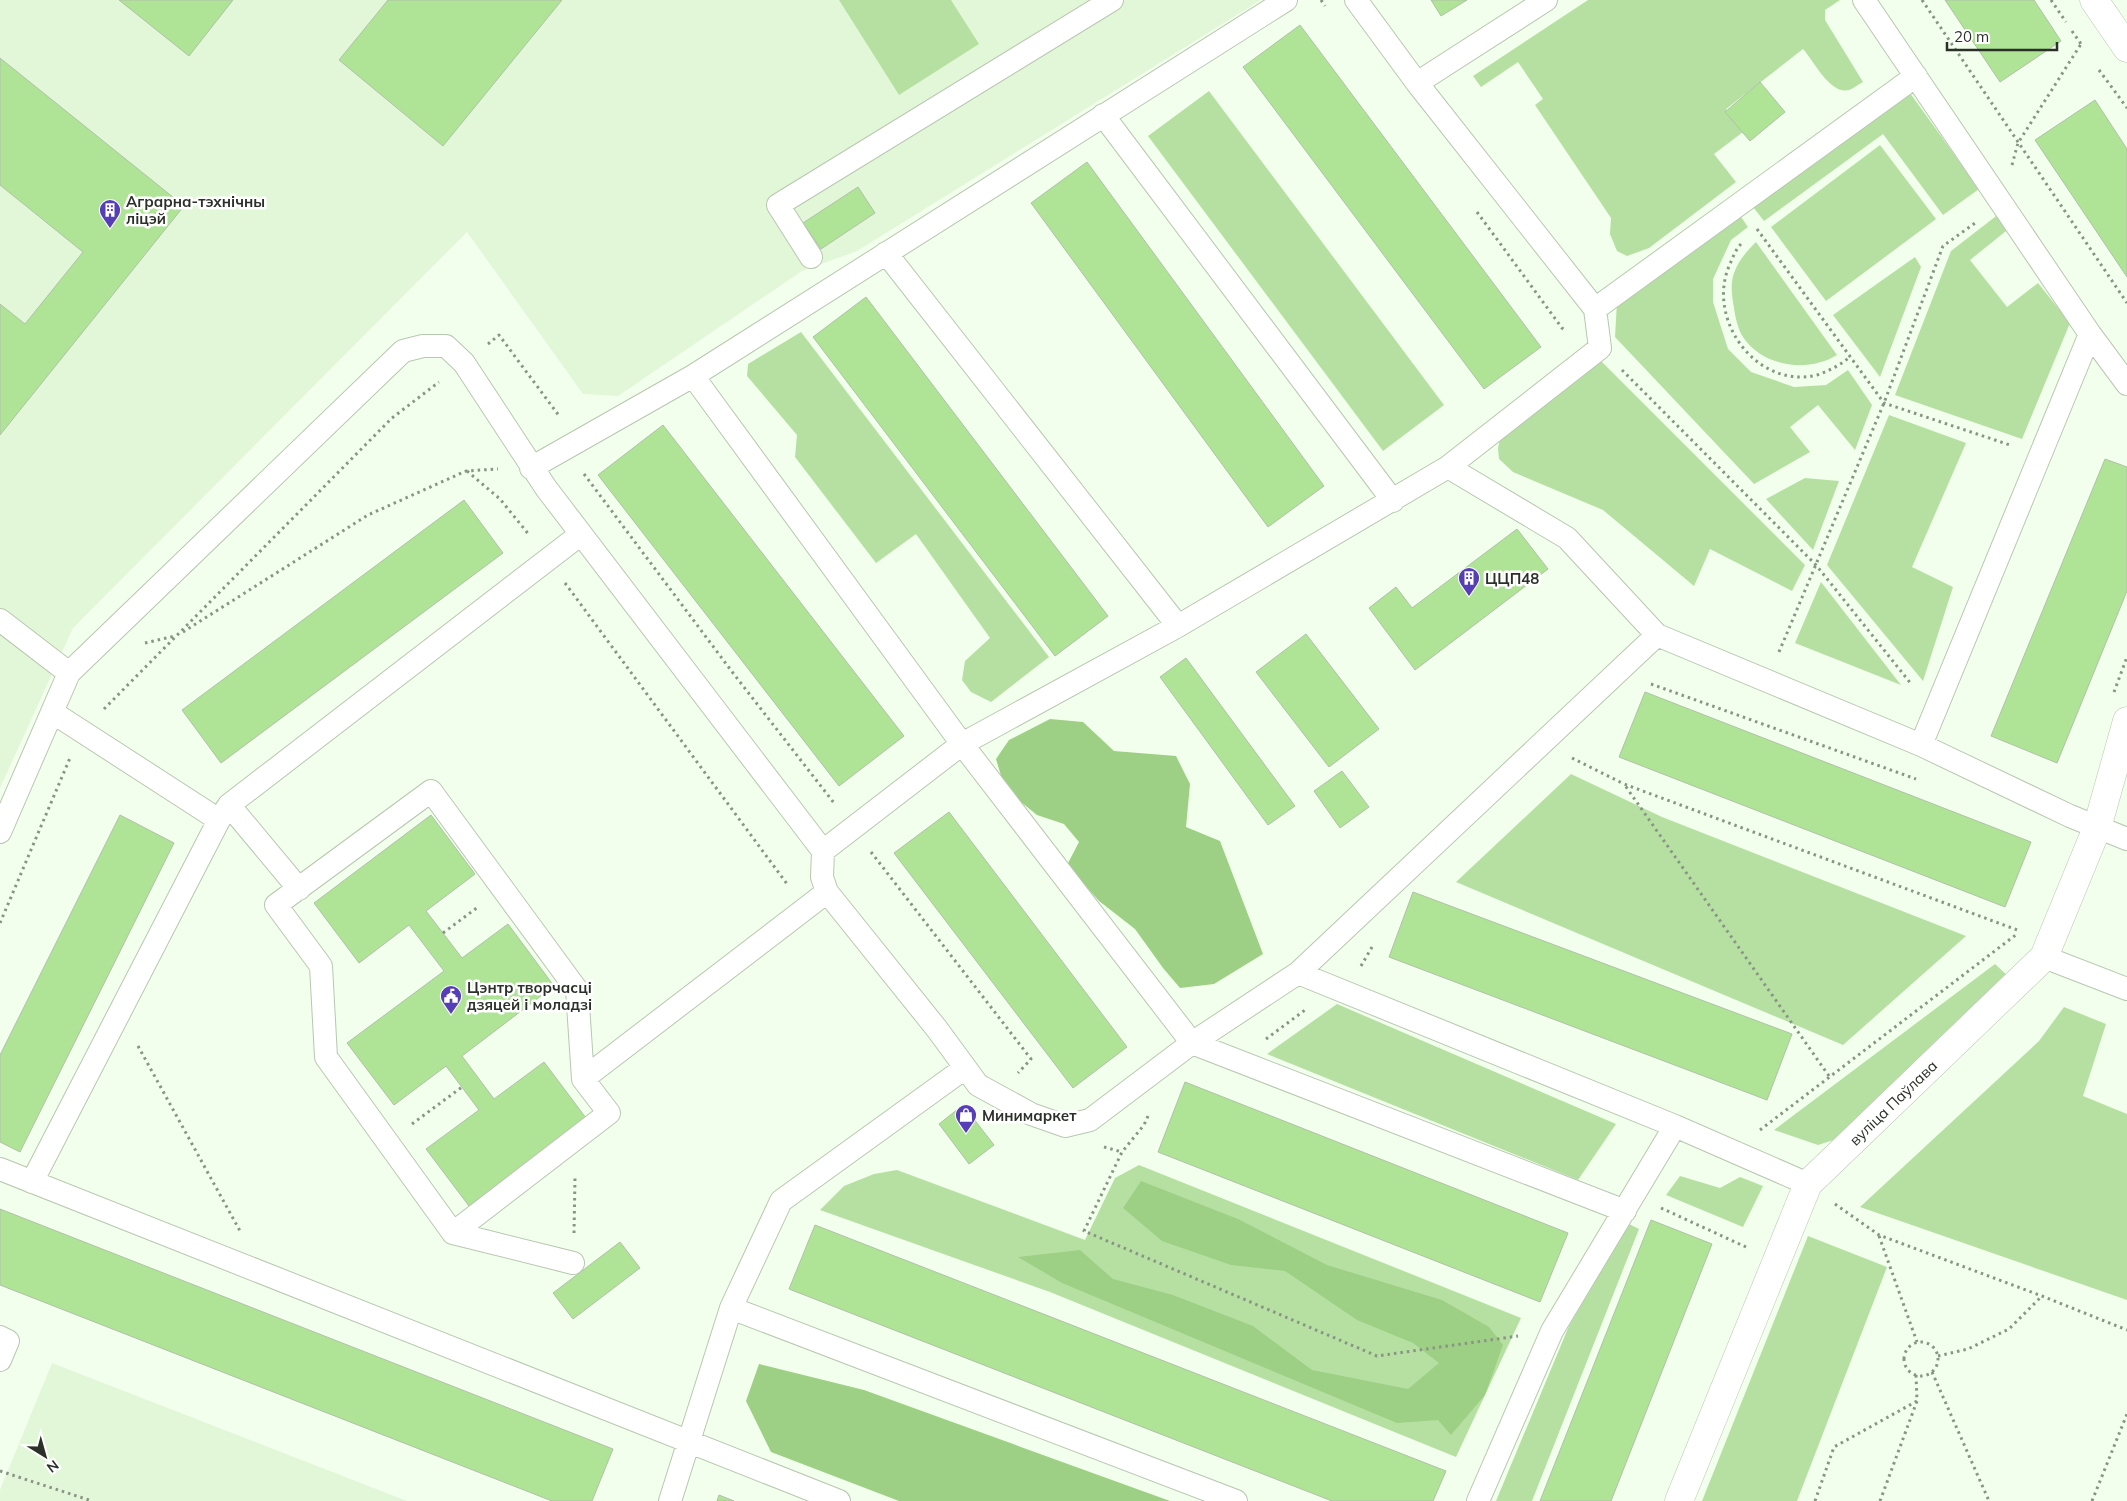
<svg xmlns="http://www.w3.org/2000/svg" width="2127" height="1501" viewBox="0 0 2127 1501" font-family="Mulish,sans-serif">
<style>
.built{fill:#e2f7d8}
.green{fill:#b6e0a2}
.forest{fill:#9dd084}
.building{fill:#afe496;stroke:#b0c0a9}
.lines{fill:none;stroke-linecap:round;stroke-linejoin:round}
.service-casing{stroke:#b8c7b1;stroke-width:24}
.minor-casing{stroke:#b8c7b1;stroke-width:29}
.tertiary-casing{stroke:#b8c7b1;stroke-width:29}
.path{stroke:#8a9486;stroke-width:3;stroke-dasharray:2.5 4;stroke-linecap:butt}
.service{stroke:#fff;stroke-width:22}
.minor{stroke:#fff;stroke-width:28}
.tertiary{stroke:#fff;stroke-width:28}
.labels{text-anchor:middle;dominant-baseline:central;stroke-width:5;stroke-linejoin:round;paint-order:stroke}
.poi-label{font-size:15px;font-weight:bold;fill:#2b3128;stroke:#fff;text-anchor:start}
.street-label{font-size:15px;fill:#2b3128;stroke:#fff}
</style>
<rect width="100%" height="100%" fill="#f2ffec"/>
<path class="built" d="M0,0H1261L857,251L802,271L618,396L583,394L467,232L73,628L0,788Z
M52,1363L407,1501H0V1490Z"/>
<path class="green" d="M839,0H951L979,44L899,95Z
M1588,0H1840L1825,10V20L1863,82C1859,84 1854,88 1849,90C1830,95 1814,61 1803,49L1726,109L1743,132L1714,154L1736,182L1649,248L1627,256L1617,251L1610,234L1611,218L1535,105L1543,99L1518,62L1481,87L1473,76Z
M1209,91L1444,405L1383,451L1148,136Z
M1910,93L1979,189L1943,215L1883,134L1764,221L1753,207Z
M1880,145L1936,219L1826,301L1771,227Z
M2000,213L2011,227L1970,260L2007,307L2038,283L2070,323L2022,439L1895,395L1951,251Z
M1739,214L1748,227L1731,240L1713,279V302L1728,349L1751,372L1794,387L1826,385L1848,370L1872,405L1855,450L1818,405L1790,427L1810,452L1754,484L1615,337L1617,302Z
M1756,242L1837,355C1808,373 1763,367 1743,337C1738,330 1735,316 1734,308C1732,297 1730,284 1734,273C1738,261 1747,251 1756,242Z
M1915,257L1921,267L1880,377L1833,315Z
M801,332L1049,657L991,702L971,692L962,680L965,661L990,638L916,534L876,563L795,457L797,435L747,376L748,364Z
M1598,358L1805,565L1792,591L1710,549L1694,586L1603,510L1513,472L1499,459L1498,448L1500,439Z
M1889,415L1966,443L1912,567L1953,587L1923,681L1827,565Z
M1805,478L1839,481L1813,550L1766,499Z
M1821,582L1901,685L1795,643Z
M1571,774L1662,817L1966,936L1843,1045L1456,882Z
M1995,964L2008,976L1843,1137L1818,1145L1774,1130Z
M1337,1004L1616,1124L1578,1180L1267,1054Z
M2064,1007L2106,1024L2083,1096L2127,1114V1300L1860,1207L2039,1041Z
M1139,1165L1521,1318L1456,1457L1050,1292L820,1210L844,1186L874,1174L897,1170L1085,1240L1115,1178Z
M1680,1176L1720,1188L1740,1177L1763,1186L1743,1227L1666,1195Z
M1629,1224L1639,1229L1532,1501H1496L1569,1326Z
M1808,1236L1887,1267L1797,1501H1702Z"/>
<path class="forest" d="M1050,719L1083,722L1114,751L1176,756L1190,784L1186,827L1220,841L1263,954L1214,984L1180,988L1163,968L1135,929L1099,901L1067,865L1079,842L1064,824L1037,815L1005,789L996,759L1009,740Z
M1141,1181L1238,1219L1327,1265L1442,1300L1489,1327L1503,1345L1485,1395L1451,1435L1438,1420L1397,1423L1062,1283L1018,1257L1080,1250L1113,1279L1173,1295L1253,1326L1312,1370L1408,1389L1439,1363L1413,1343L1357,1320L1285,1271L1231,1265L1162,1241L1123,1208Z
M759,1364L864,1390L1170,1501H899L771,1452L746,1401Z"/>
<path class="building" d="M119,0H233L189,56Z
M388,0H562L443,146L339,60Z
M1431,0H1467L1441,16Z
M1945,0H2034L2061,41L2000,82Z
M1300,25L1541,347L1484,389L1243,67Z
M0,58L184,206L0,435V304L25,324L83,252L0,185Z
M1760,82L1785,112L1750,141L1725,112Z
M2095,100L2127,149V277L2035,140Z
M1087,162L1324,486L1268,527L1031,203Z
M858,187L875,213L821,249L803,223Z
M866,297L1108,616L1055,656L813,337Z
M663,425L904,736L839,786L598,475Z
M2105,459L2127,467V591L2057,763L1991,736Z
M464,500L503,553L221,763L182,710Z
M1517,529L1548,569L1415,670L1369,608L1396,587L1412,608Z
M1306,634L1379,729L1329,767L1256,672Z
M1186,658L1295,806L1268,825L1160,677Z
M1645,692L2031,842L2005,907L1619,757Z
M1342,771L1369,807L1340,828L1314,791Z
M949,812L1127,1047L1073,1088L894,853Z
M120,815L174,843L20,1152L0,1142V1055Z
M431,815L475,874L426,911L462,958L508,924L554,986L462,1056L494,1099L544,1062L586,1118L469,1206L426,1149L479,1110L446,1066L394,1105L347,1043L444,971L409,925L359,963L314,903Z
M1413,892L1792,1034L1767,1100L1389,957Z
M1185,1082L1568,1233L1540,1302L1158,1152Z
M963,1105L994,1145L969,1164L939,1124Z
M0,1209L613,1449L592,1501H552L0,1285Z
M1651,1220L1712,1244L1611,1501H1540Z
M815,1225L1446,1471L1433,1501H1332L789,1289Z
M620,1242L640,1268L573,1319L553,1293Z
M719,1495L734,1501H717Z"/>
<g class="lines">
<g class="service-casing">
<path id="service" d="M1864,0L2090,334
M1417,83L1546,0
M1103,115L1393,501
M886,253L1178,626
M811,257L778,205L1112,0
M1595,309L1916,76
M693,376L962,744L1192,1043L1625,1211
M2127,384L2090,334L1921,745L2070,816L2127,839
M1448,467L1567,538L1657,635L1921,745
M531,468L693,376L1286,0
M0,620L69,673
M52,712L219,820
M229,805L299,889
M0,832L69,673L403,351L423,346H446L464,363L546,488L823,851L822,877L827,892L937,1029L978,1085L1031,1114L1065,1126L1090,1120L1192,1043L1298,973L1657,635
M823,851L962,744L1178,626L1448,467L1600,348L1595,309L1417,83L1356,0
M2044,957L2127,989
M1298,973L1675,1126
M583,1079L577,990L431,791L276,905L321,966L326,1057L453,1233L609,1113L583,1079L827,892
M0,1169L839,1501
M32,1182L219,820L229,805L581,534
M453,1233L573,1263
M731,1308L1236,1501
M0,1337L8,1341L0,1360
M670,1501L731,1308L781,1201L965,1068
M1478,1501L1552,1331L1675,1126L1808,1184"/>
</g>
<g class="minor-casing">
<g id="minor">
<path id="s1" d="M1679,1501L1808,1184L2044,957L2097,828L2127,721"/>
</g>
</g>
<g class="tertiary-casing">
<path id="tertiary" d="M2094,0L2127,48"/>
</g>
<path class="path" d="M1321,0L1325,6
M1922,0L2127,303
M2051,0L2066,22
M2072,31L2081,44
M2099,70L2127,108
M2012,165L2018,143L2081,44
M1477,212L1562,328L1566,331
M1757,229L1884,403L2010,445
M1741,244C1736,249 1733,257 1730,264C1705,318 1756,390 1817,375C1829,371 1840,365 1850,357
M488,344L499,335L560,417
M1622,370L1816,565L1912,685
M467,471L500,499L530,536
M584,474L733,673L834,803
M565,583L787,884
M183,632L368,515L466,471L498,469
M145,643L175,636
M1779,652L1884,403L1943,246L1978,221
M1651,684L1916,779
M2114,692L2127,657
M104,709L392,418L439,382
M1572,758L1624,784
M871,852L1031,1059L1018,1073
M0,923L70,758
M443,933L478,907
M1361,966L1372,947
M1266,1039L1305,1010
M138,1046L240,1231
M1829,1076L1624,784L2020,931
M1148,1116L1144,1125L1122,1152L1084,1231L1377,1356L1518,1336
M412,1124L462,1087
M1760,1130L2017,934
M1104,1147L1122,1152
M1835,1204L1879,1235L2042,1296L2127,1330
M1661,1208L1746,1247
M574,1233L575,1177
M1879,1236L1917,1342
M1904 1359a17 17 0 1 1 34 0a17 17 0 1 1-34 0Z
M1938,1356L1968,1349L2009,1329L2042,1296
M1932,1372L1989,1501
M0,1471L92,1501
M1815,1501L1834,1447L1917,1401
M1880,1501L1917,1401L1916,1375
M2092,1501L2127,1414"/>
<use href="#service" class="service"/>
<use href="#minor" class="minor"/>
<use href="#tertiary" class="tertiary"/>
</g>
<defs>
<g id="building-pin" transform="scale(1.125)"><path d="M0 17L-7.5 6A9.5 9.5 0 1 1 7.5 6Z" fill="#563eb6" stroke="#fff"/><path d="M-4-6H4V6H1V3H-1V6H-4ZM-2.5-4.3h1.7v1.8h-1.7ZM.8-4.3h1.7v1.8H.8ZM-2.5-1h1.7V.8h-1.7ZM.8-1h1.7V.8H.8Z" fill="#fff"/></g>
<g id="civic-pin" transform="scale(1.125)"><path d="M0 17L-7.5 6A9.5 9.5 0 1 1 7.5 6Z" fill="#563eb6" stroke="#fff"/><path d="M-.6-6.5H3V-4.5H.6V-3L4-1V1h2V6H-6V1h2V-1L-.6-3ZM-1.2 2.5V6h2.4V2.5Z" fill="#fff"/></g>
<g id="shop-pin" transform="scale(1.125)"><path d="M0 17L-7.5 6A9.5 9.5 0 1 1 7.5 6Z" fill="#563eb6" stroke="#fff"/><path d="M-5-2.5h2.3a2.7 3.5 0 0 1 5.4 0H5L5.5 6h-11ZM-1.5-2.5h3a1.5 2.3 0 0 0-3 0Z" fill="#fff"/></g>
</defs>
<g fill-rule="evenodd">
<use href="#building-pin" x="110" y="210"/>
<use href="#building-pin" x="1469" y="578"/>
<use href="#civic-pin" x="451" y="996"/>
<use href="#shop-pin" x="966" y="1115"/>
</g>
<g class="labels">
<g class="poi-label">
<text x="126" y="201">Аграрна-тэхнічны<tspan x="126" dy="17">ліцэй</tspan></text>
<text x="1485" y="578">ЦЦП48</text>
<text x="467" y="987">Цэнтр творчасці<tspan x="467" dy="17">дзяцей і моладзі</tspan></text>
<text x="982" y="1115">Минимаркет</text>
</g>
<g class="street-label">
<text stroke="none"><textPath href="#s1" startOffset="460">вуліца Паўлава</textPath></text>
</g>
</g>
<g transform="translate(45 1456) rotate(143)" stroke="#ffffff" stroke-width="4" paint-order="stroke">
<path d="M0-4L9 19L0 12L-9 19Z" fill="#2b3128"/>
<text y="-8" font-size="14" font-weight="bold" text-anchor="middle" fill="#2b3128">N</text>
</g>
<path d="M1947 42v8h110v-8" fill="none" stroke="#2b3128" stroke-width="2.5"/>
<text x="1954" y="42" font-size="15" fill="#2b3128" stroke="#ffffff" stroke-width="4" paint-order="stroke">20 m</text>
</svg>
